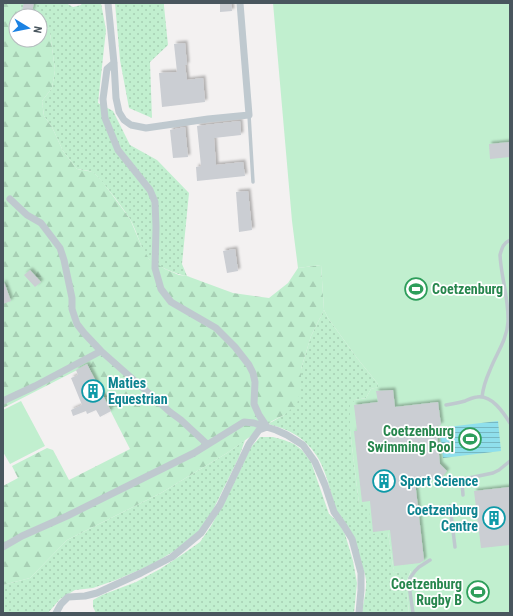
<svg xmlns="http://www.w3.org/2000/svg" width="513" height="616" viewBox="0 0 513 616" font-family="'Roboto Condensed',sans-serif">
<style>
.grass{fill:url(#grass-dots)}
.forest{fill:url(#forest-firs)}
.pitch{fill:#c1efcf}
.water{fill:url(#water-rules)}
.building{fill:#cbced3;filter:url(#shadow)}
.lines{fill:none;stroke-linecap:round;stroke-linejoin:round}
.lane{stroke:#bfc9cf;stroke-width:3.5}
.street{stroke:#bfc9cf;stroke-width:7}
.labels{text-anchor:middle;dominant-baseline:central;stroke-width:3.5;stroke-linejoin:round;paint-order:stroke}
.leisure-label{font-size:14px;font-weight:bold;fill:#27864d;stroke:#fff;text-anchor:end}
.culture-label{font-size:14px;font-weight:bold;fill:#0d838f;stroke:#fff;text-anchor:start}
</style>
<defs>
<pattern id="grass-dots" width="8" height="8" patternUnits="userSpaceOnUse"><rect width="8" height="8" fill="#c1efcf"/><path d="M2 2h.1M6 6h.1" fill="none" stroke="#a7cfb4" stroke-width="1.8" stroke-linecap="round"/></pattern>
<pattern id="forest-firs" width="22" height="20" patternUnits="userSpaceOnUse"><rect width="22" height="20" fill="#c1efcf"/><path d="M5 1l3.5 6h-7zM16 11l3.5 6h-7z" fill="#a7cfb4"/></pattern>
<pattern id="water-rules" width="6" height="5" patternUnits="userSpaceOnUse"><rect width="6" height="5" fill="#8fdfec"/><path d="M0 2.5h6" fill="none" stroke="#77b8c2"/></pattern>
<filter id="shadow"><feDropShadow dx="2.5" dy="-2.5" stdDeviation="1" flood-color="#0004"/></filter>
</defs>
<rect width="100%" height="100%" fill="#f3f1f1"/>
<path class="grass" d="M21,3H66L73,7L81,5L82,3H101L106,30L98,103L113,111L130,145L157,160L189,193L182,264L187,276C178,275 154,265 148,258C140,247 137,231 130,219C126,212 98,174 92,172C87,170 82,170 77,169L63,151L52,127L44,116L42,101L52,88L55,70L50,33V29L44,28L40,29V16H20Z
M115,3H164V6L168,45L150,62L152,118L129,108L120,60Z
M324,310L328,318L357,358L378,384L379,387L371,389L366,398L355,400L350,430L359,504L368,503L388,532L394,573L411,570L406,583L409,613H362C363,602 367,591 366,580C365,571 361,564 358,557C351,542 343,527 337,512C329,489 326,463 308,445C297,433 283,428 268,424L284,415L301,387V369L311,336Z
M260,437H273L284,440L294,444L302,450L311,462L329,514L338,522L345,534L353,561L357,583L354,613H96L93,607V600L102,595L136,582L160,569L183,554L200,542L211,526L232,487L251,447Z
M245,440L239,457L213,510L205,524L194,537L176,550L151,565L116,580L93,588L75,590L60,599L48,613H3V585L30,578L67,540L161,493L227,453Z"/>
<path class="forest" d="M3,3H21L20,16H16V40H40V29L44,28L50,29V33L55,70L52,88L42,101L44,116L52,127L63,151L77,169L93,172L102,181L130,219L141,245L149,259L165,269L179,275L187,276L233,293L269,298L288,283L298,268L321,265L324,310L311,336L301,369V387L297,404L284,415L272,421L227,453L161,493L67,540L30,578L3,585V486L18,478L12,466L47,448L53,450L69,480L130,449L87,365L3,408Z"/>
<path class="pitch" d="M273,3H510V613H409L406,583L411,571L394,573L388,532L372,534L368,504H359L350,430V405L355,400L366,398L371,389L378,387V384L357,358L328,318L324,310L321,265L298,268L292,221Z
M21,401L45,446L10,464L3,452V410Z"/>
<path class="water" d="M498,421L501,451L443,458L439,428Z"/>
<path class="building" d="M24,3H34L32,12L22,10Z
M220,3H231L232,11L220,12Z
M185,43L187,65H185L187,80L203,78L205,102L162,107L159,73L177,72L174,44Z
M240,121L241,135L214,138L216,165L243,162L245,176L197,181L196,167L201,166L197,126Z
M185,127L188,157L173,158L170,130Z
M510,142V157L490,159L489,144Z
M248,191L252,230L239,232L236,192Z
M235,249L238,271L227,273L223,251Z
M30,270L41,282L35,287L24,275Z
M4,282L11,301L3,304V283Z
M87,364L111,411L100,417L96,410L87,414L86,411L73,416L71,410L82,405L71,378L78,375L76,370Z
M393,390L395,407L438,402L441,425L436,426L440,464L447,471L443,476L439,479L415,481L424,560L420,563L394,566L390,530L373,532L370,501L362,502L354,431H357L354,405L378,402L376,391Z
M510,487V545L481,548L474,491Z"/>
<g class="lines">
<path class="lane" d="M249,115L253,182
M482,397C483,388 486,379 490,370C496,354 507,340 508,322C509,299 501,277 500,255C502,248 503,243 510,240
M446,405C452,404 458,403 465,401C468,400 473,397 477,397C492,395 503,412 510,423
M463,495L462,482L464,479L493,473L499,470L510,461
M450,506L455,547
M413,613L410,592V578L415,571L419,567L430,560"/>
<path class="street" d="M108,3L114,63L116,98L119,112L124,120L131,125L146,128L208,119L249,115L240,3
M114,63L107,69L103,99L105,118L118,150L150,190L155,202L156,227L155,268L161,289L171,302L216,328L235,347L249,365L253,373L255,382L254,404L259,415L267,427
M10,199L27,215L41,223L60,248L64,260L72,298V309L77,324L84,333L101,351L170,412L181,420L207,444
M3,401L35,386L101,351
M3,547L22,536L67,516L194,453L244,422L254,423L276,430L287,435L303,445L315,462L325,485L334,512L344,526L352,539L361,573V590L359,613
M56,613L61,604L68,597L85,596L97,593L141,573L172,557L201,533L220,505L249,444L259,430L267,427"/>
</g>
<defs>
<g id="stadium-ring" transform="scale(1.15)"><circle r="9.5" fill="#fff" stroke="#2e9e5b" stroke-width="1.5"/><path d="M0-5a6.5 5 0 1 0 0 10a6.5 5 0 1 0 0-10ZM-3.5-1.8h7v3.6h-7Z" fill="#2e9e5b"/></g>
<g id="building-ring" transform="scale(1.15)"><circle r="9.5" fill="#fff" stroke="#0f9aa8" stroke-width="1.5"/><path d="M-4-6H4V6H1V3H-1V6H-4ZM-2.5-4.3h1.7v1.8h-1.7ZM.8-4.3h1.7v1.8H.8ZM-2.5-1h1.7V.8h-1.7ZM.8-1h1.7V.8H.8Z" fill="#0f9aa8"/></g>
</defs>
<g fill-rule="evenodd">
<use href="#stadium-ring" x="416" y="289"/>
<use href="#building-ring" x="93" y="391"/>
<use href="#stadium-ring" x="470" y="439"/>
<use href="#building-ring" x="384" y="481"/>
<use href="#building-ring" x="494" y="518"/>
<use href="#stadium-ring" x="478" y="592"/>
</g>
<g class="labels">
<g class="leisure-label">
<text x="432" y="289" text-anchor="start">Coetzenburg</text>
<text x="454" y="431">Coetzenburg<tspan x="454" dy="16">Swimming Pool</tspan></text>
<text x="462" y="584">Coetzenburg<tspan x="462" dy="16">Rugby B</tspan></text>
</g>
<g class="culture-label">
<text x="108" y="383">Maties<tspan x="108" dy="16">Equestrian</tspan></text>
<text x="400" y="481">Sport Science</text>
<text x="478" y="510" text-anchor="end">Coetzenburg<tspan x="478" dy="16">Centre</tspan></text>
</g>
</g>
<rect width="513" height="616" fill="none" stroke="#49565e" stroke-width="8"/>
<g transform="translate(28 28) rotate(100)"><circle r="19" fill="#ffffff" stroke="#b6bbbf"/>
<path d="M0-3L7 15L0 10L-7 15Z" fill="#1b82e3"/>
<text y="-6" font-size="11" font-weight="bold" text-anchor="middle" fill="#49565e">N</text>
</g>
</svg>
